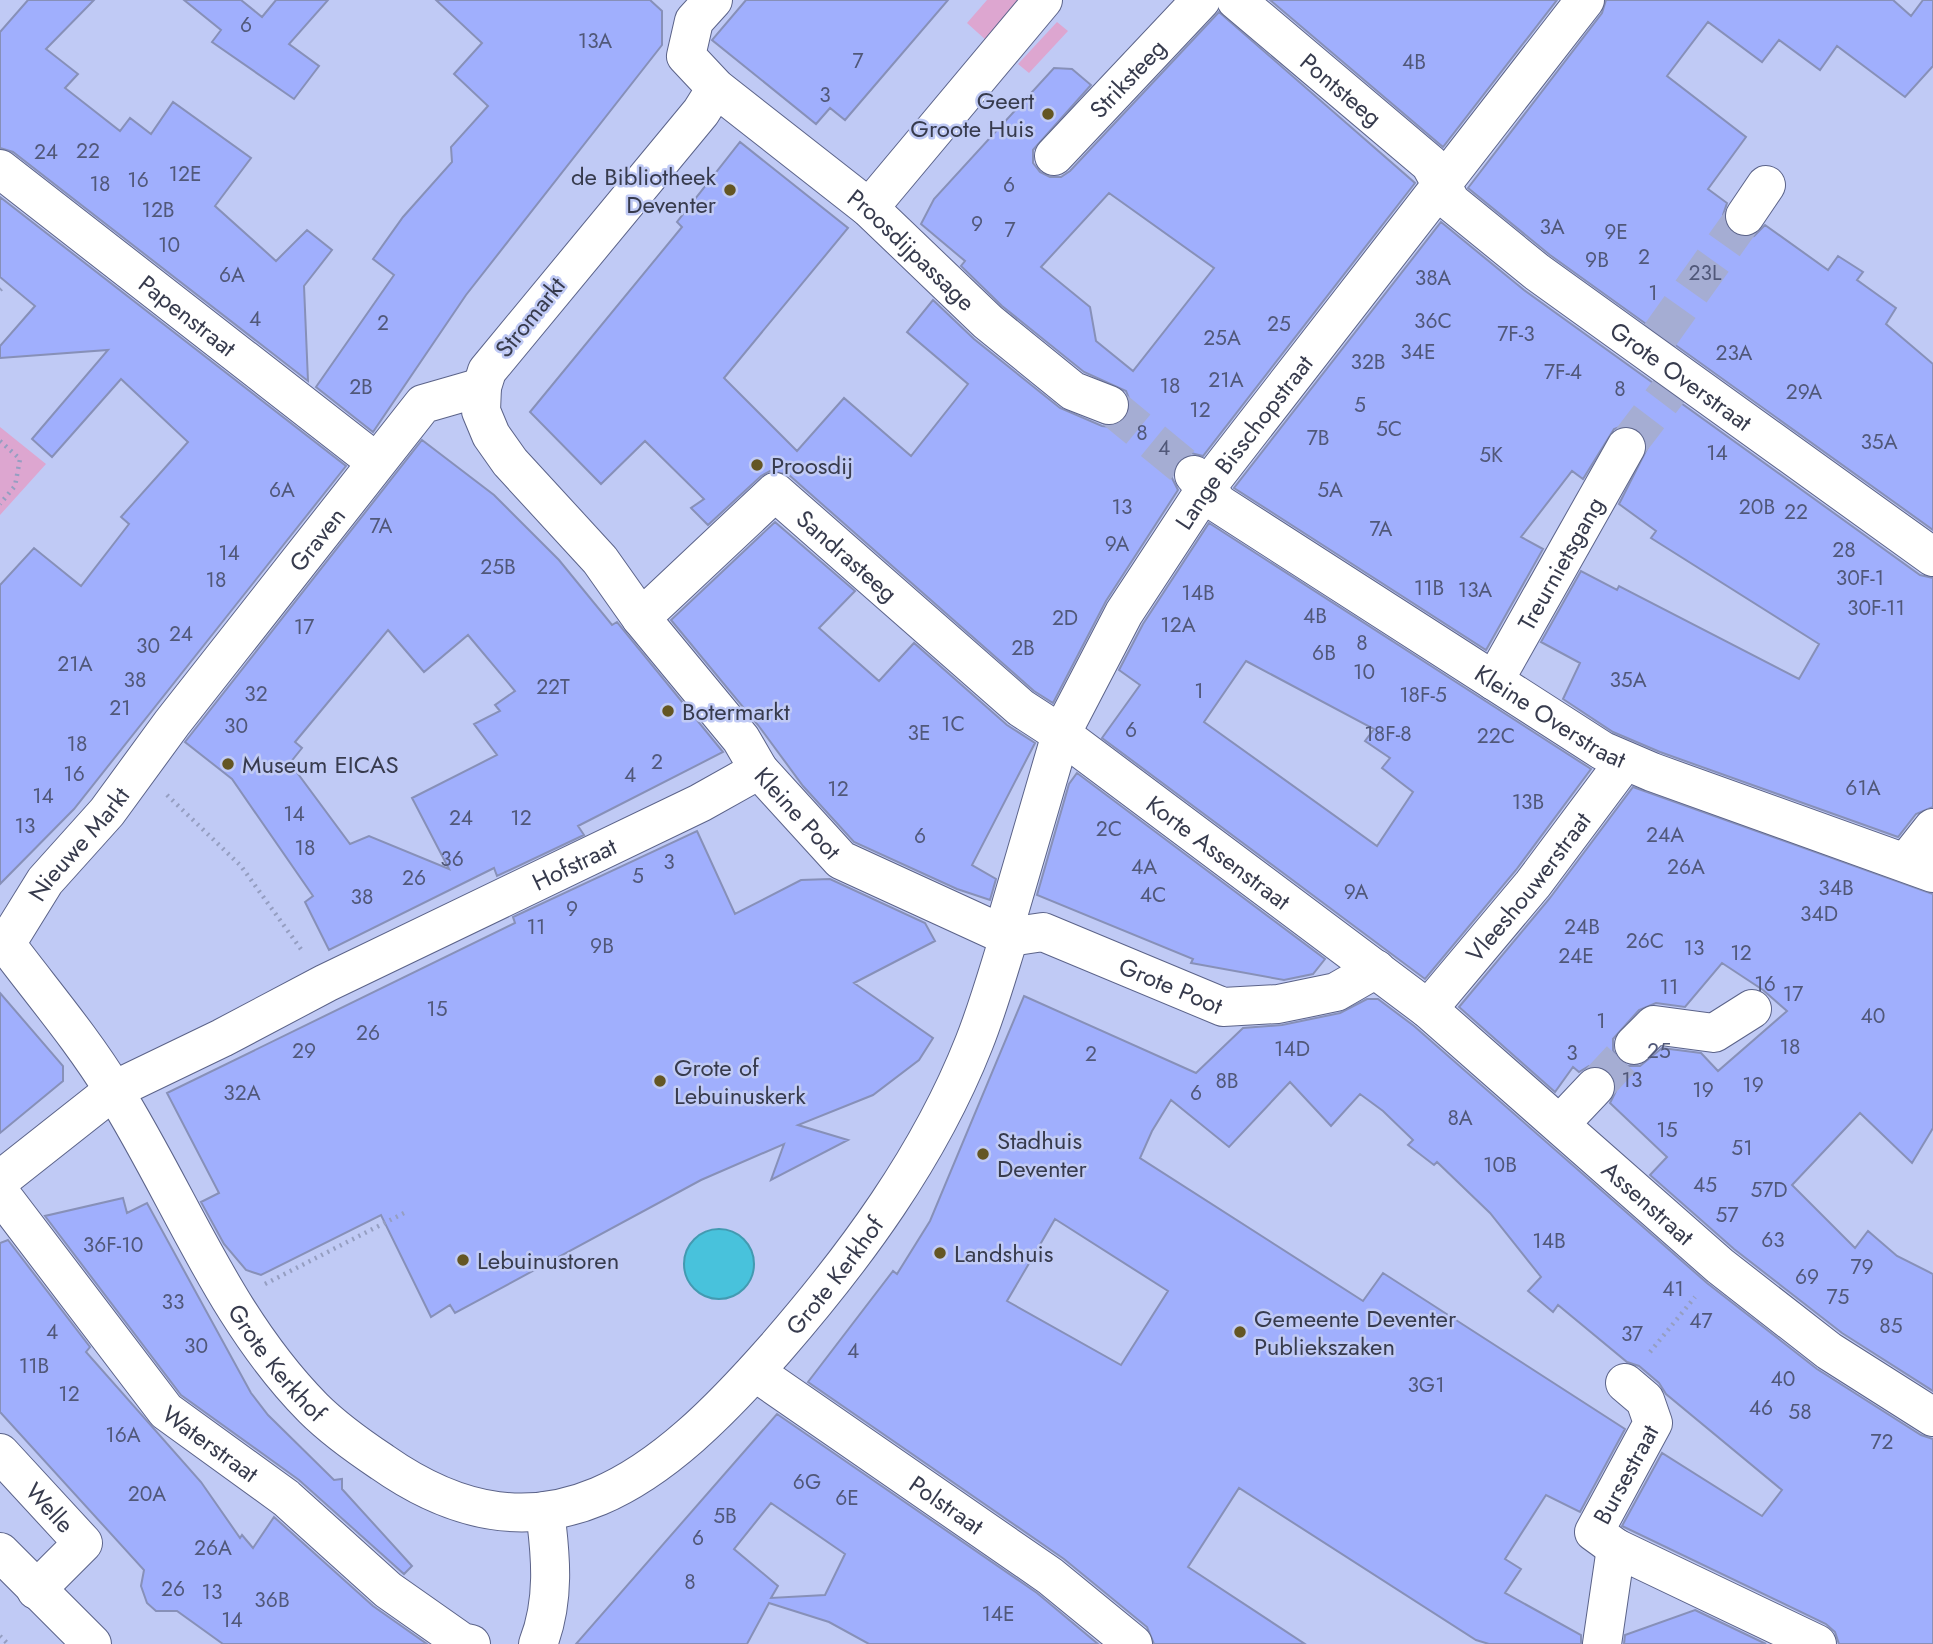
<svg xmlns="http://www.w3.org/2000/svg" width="1933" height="1644" viewBox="0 0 1933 1644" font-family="Jost,sans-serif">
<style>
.green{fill:#dda6d0}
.water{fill:#48c2dc;stroke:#439ab1;stroke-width:2}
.building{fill:#a0affd;stroke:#8790b8;stroke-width:2;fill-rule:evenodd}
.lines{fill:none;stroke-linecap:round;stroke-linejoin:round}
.minor-tunnel{stroke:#a5add3;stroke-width:38;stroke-dasharray:38 19;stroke-linecap:butt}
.minor-casing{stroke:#5b6389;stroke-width:40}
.path{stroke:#959ec1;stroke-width:4.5;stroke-dasharray:2 5;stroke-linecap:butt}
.minor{stroke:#fff;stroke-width:38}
.poi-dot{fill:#645623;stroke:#c0caf5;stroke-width:2.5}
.labels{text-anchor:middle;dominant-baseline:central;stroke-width:5;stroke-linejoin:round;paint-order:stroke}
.number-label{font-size:21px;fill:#515879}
.street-label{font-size:24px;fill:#373b4d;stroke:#c0caf5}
.poi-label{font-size:24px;fill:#373b4d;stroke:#c0caf5;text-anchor:start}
</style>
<rect width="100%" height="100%" fill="#c0caf5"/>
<path class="green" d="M987,0H1025L987,41L967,23Z
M1057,22L1068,31L1029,73L1018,64Z
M0,427L46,464L0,515Z"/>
<path class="water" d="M684 1264a35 35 0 1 1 70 0a35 35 0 1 1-70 0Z"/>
<path class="building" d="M28,0H94L46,49L78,74L65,88L120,131L130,118L151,134L173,102L251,158L215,206L276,261L307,230L332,250L304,286L308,381L13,152L0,148V32Z
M184,0H241L262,17L276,0H328L289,44L319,66L294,99L212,42L221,30Z
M436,0H650L662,11V45L466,295L373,432L316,387L394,275L373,259L403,217L452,162L451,147L488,106L454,74L482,43Z
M746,0H948L845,120L830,108L816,124L712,40Z
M1270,0H1557L1443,147Z
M1606,0H1893L1911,16L1923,0H1933V66L1905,97L1837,46L1820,70L1779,40L1762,62L1708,22L1667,76L1746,137L1708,189L1727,203L1723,215L1725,225L1732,234L1743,238L1754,236L1765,225L1828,270L1838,256L1863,272L1857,280L1896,308L1886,324L1933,364V530L1550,255L1468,188L1602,13Z
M1219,12L1415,183L1203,456L1191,453L1179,459L1173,468L1172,478L1178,490L1106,601L1053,703L1034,691L789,475L770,471L761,476L708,525L691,508L704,499L645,441L601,484L530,412L682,227L677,222L740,142L848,228L724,378L797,451L844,398L911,456L968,384L907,332L933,300L974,339L1060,408L1102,426L1112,427L1122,422L1130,412V401L1126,391L1084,372L1002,306L961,266L965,261L921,224L934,199L1054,68L1072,69L1091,85L1033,150V163L1040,172L1050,177H1061L1070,171ZM1109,193L1214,268L1133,371L1096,341L1090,307L1041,267Z
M0,197L346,466L74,809L0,884V585L34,548L81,586L129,524L121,517L188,442L121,379L52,457L32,439L108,350L0,358V346L35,306L0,277Z
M1441,222L1524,290L1920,575L1933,578V807L1916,814L1898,837L1660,752L1613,732L1563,699L1580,663L1541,642L1581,571L1617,590L1619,586L1799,679L1819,644L1651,538L1656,531L1619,504L1648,447L1645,437L1636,428L1625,425L1614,429L1583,479L1572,471L1521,537L1543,549L1486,650L1234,488Z
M422,440L494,495L559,560L612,625L617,622L723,752L578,826L584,835L497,876L494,868L329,950L305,902L313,896L232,779L185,742ZM388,630L424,672L468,635L515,691L495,705L500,711L474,724L497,755L412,798L449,869L369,836L350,844L290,763L302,748L295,742Z
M775,522L855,591L819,628L879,681L914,643L1007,725L1035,743L972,865L996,879L990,900L957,889L854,842L803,786L758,725L671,620Z
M1209,523L1591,769L1516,870L1425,979L1102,738L1140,685L1119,670L1143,624ZM1246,661L1374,729L1365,741L1390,758L1382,768L1413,792L1377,846L1204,722Z
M1077,773L1325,959L1313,974L1284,980L1191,963L1193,959L1037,895L1069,784Z
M1633,787L1933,894V1128L1912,1163L1860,1113L1792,1185L1855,1248L1868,1231L1897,1256L1933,1274V1391L1842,1333L1734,1249L1650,1175L1667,1157L1610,1103L1616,1091V1080L1609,1071L1599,1066H1589L1579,1072L1573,1067L1555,1092L1459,1007L1550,898ZM1722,963L1763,990L1787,1011L1718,1071L1701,1053L1662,1048L1640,1066H1628L1618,1060L1613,1050V1039L1639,1010L1656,1003L1685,1007Z
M697,831L735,914L801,880L830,879L925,923L935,941L854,983L933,1038L919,1060L873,1095L798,1125L848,1140L771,1180L784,1144L701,1180L455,1313L450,1305L431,1317L381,1215L261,1275L246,1270L224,1244L201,1202L219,1193L167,1093L515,923L513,917Z
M0,993L63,1066V1081L0,1133Z
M1024,996L1196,1073L1243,1028L1282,1025L1340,1013L1367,999H1378L1414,1026L1707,1283L1817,1369L1921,1435L1933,1439V1644H1839L1835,1632L1826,1624L1622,1526L1662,1453L1762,1516L1782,1490L1666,1394L1659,1383L1639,1366L1627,1362L1558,1305L1553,1312L1528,1291L1541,1277L1490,1213L1437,1162L1434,1165L1408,1145L1413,1140L1383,1111L1360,1094L1331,1126L1290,1082L1229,1147L1171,1100L1152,1131L1140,1158L1363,1301L1383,1273L1625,1429L1580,1512L1546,1495L1505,1559L1521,1569L1505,1593L1581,1635V1644H1489L1476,1640L1239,1488L1188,1567L1305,1644H1154L1147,1627L1064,1559L808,1382L893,1271L897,1274L930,1221ZM1055,1219L1168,1291L1121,1365L1007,1301Z
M123,1198L127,1213L147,1203L251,1393L268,1415L334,1480L342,1479V1489L412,1566L404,1574L299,1480L181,1395L45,1216Z
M8,1240L90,1347L86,1352L201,1482L240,1538L242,1535L253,1548L274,1517L373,1606L427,1644H223L177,1611H156L147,1603L141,1586L144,1570L0,1412V1243Z
M777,1414L1037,1593L1098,1644H869L829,1622L769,1603L747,1644H576ZM771,1503L845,1554L825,1595L771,1598L778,1586L734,1549Z
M1695,1610L1766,1644H1624L1625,1635Z"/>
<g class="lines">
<path class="minor-tunnel" d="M1658,338L1745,216
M1109,405L1194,475
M1626,447L1681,375
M1595,1087L1634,1045"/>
<g class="minor-casing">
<g id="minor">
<path id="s1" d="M713,0L694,21L686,56L716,88L869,208L988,322L1073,391L1109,405"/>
<path id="s2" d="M1236,0L1430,164L1451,202L1537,272L1933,557"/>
<path id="s3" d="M716,88L701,112L487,371L482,387L481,411L491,435L510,462L600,560L641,618L741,739L759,770L841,860L1009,937"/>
<path id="s4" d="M1054,156L1201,0"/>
<path id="s5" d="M0,169L376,462"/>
<path d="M869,208L1043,0"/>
<path d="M1745,216L1766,185"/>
<path id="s6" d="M1194,475L1219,504L1603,751L1652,772L1933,873"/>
<path id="s7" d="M641,618L775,492L1021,708L1061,734L1428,1009L1720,1266L1829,1351L1933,1417"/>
<path id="s8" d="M1494,681L1626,447"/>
<path d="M1906,862L1933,828"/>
<path id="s9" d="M1009,937L1043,932L1223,1007L1278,1004L1336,992L1376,969"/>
<path id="s10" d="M6,944C42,992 83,1040 114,1091C180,1197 224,1318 313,1408C334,1429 358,1446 382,1462C547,1578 664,1475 775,1349C855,1257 929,1157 974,1043C988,1008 998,972 1009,937L1007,919L1061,734L1124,613L1206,488L1585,0"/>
<path id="s11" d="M6,944L45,881L107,812L172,723L423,404L482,387"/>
<path id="s12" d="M1428,1009L1533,884L1625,761"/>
<path d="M1634,1045L1654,1025L1714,1033L1752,1009"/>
<path d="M1560,1124L1595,1087"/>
<path id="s13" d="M0,1180L114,1090L222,1038L326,983L700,803L759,770"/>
<path id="s14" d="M0,1193L166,1411L286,1498L388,1590L462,1642L471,1644"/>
<path id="s15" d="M755,1372L1050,1576L1133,1644"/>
<path id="s16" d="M0,1453L83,1543L36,1590"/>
<path id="s17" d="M1616,1548L1594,1532L1653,1423L1645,1400L1625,1383"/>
<path d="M0,1552L92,1644"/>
<path d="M538,1644C555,1601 551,1556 545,1511"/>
<path d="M1602,1644L1616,1548L1817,1644"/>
</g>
</g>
<path class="path" d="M0,290L2,288
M0,441L20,459L15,486L0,504
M167,795L241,866L303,952
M265,1284L404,1213
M1650,1352L1695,1297
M0,1636L8,1644"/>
<use href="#minor" class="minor"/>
</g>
<g class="poi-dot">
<circle cx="1048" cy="114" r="7"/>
<circle cx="730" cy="190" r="7"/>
<circle cx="757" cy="465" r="7"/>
<circle cx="668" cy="711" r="7"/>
<circle cx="228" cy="764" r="7"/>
<circle cx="660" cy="1081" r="7"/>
<circle cx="983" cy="1154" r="7"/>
<circle cx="940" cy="1253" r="7"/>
<circle cx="463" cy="1260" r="7"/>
<circle cx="1240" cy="1332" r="7"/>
</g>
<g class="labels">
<g class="number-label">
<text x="246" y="25">6</text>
<text x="595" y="41">13A</text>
<text x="858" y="61">7</text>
<text x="1414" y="62">4B</text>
<text x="825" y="95">3</text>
<text x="88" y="151">22</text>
<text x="46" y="152">24</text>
<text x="185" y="174">12E</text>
<text x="138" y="180">16</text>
<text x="100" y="184">18</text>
<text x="1009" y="185">6</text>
<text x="158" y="210">12B</text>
<text x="977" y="224">9</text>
<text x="1552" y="227">3A</text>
<text x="1010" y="230">7</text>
<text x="1616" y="232">9E</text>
<text x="169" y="245">10</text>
<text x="1644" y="257">2</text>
<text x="1597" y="260">9B</text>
<text x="1705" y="273">23L</text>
<text x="232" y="275">6A</text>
<text x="1433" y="278">38A</text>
<text x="1653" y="293">1</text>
<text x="255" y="319">4</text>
<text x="1433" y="321">36C</text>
<text x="383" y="323">2</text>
<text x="1279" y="324">25</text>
<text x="1516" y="334">7F-3</text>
<text x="1222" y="338">25A</text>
<text x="1418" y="352">34E</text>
<text x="1734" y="353">23A</text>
<text x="1368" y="362">32B</text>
<text x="1563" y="372">7F-4</text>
<text x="1226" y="380">21A</text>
<text x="1170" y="386">18</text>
<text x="361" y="387">2B</text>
<text x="1620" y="389">8</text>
<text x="1804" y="392">29A</text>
<text x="1360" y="405">5</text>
<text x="1200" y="410">12</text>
<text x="1389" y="429">5C</text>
<text x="1142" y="433">8</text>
<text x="1318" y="438">7B</text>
<text x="1879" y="442">35A</text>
<text x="1164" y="448">4</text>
<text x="1717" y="453">14</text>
<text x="1491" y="455">5K</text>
<text x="282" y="490">6A</text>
<text x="1330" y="490">5A</text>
<text x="1122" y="507">13</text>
<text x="1757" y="507">20B</text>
<text x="1796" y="512">22</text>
<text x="381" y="526">7A</text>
<text x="1381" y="529">7A</text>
<text x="1117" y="544">9A</text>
<text x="1844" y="550">28</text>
<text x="229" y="553">14</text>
<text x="498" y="567">25B</text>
<text x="1860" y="578">30F-1</text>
<text x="216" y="580">18</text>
<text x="1429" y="588">11B</text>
<text x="1475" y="590">13A</text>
<text x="1198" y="593">14B</text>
<text x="1876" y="608">30F-11</text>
<text x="1315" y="616">4B</text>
<text x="1065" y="618">2D</text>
<text x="1178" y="625">12A</text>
<text x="304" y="627">17</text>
<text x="181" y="634">24</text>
<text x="1362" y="643">8</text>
<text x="148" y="646">30</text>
<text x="1023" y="648">2B</text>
<text x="1324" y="653">6B</text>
<text x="75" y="664">21A</text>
<text x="1364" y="672">10</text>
<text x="135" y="680">38</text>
<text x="1628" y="680">35A</text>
<text x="553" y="687">22T</text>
<text x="1199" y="691">1</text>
<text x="256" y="694">32</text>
<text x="1423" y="695">18F-5</text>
<text x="120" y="708">21</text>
<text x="953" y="724">1C</text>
<text x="236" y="726">30</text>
<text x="1131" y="730">6</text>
<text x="919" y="733">3E</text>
<text x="1388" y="734">18F-8</text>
<text x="1496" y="736">22C</text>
<text x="77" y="744">18</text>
<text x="657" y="762">2</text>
<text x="74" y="774">16</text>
<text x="630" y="775">4</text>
<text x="1863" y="788">61A</text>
<text x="838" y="789">12</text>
<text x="43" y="796">14</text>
<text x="1528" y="802">13B</text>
<text x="294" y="814">14</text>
<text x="461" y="818">24</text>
<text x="521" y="818">12</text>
<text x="25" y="826">13</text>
<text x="1109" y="829">2C</text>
<text x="1665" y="835">24A</text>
<text x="920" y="836">6</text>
<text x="305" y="848">18</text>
<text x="452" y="859">36</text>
<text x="669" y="862">3</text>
<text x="1144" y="867">4A</text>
<text x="1686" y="867">26A</text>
<text x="638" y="876">5</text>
<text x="414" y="878">26</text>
<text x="1836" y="888">34B</text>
<text x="1356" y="892">9A</text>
<text x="1153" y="895">4C</text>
<text x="362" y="897">38</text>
<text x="572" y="909">9</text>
<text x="1819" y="914">34D</text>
<text x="536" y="927">11</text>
<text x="1582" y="927">24B</text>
<text x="1645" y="941">26C</text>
<text x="602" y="946">9B</text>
<text x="1694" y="948">13</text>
<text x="1741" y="953">12</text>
<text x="1576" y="956">24E</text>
<text x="1765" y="984">16</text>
<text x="1669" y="987">11</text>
<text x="1793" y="994">17</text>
<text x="437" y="1009">15</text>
<text x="1873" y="1016">40</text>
<text x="1601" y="1021">1</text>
<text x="368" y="1033">26</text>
<text x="1790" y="1047">18</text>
<text x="1292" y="1049">14D</text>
<text x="304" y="1051">29</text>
<text x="1659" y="1051">25</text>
<text x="1572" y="1053">3</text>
<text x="1091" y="1054">2</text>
<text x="1632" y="1080">13</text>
<text x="1227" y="1081">8B</text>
<text x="1753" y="1085">19</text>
<text x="1703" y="1090">19</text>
<text x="242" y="1093">32A</text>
<text x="1196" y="1093">6</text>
<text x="1460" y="1118">8A</text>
<text x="1667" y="1130">15</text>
<text x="1742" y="1148">51</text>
<text x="1500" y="1165">10B</text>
<text x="1705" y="1185">45</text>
<text x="1769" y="1190">57D</text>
<text x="1727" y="1215">57</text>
<text x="1773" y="1240">63</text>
<text x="1549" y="1241">14B</text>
<text x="113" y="1245">36F-10</text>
<text x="1862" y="1267">79</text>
<text x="1807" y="1277">69</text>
<text x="1673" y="1289">41</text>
<text x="1838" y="1297">75</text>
<text x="173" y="1302">33</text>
<text x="1701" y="1321">47</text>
<text x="1891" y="1326">85</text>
<text x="52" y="1332">4</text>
<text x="1632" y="1334">37</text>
<text x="196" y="1346">30</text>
<text x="853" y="1351">4</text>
<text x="34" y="1366">11B</text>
<text x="1783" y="1379">40</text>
<text x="1426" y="1385">3G1</text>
<text x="69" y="1394">12</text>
<text x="1761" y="1408">46</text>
<text x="1800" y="1412">58</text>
<text x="123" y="1435">16A</text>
<text x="1882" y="1442">72</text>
<text x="807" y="1482">6G</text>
<text x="147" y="1494">20A</text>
<text x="847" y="1498">6E</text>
<text x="725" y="1516">5B</text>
<text x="698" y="1538">6</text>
<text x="213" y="1548">26A</text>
<text x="690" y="1582">8</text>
<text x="173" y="1589">26</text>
<text x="212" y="1592">13</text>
<text x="272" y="1600">36B</text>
<text x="998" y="1614">14E</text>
<text x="232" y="1620">14</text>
</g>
<g class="street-label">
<text stroke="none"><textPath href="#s4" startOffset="107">Striksteeg</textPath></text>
<text stroke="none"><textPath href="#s2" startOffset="138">Pontsteeg</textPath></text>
<text stroke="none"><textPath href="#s1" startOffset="362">Proosdijpassage</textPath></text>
<text stroke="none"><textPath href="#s5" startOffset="238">Papenstraat</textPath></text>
<text transform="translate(530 317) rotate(-51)">Stromarkt</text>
<text stroke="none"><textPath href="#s2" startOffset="586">Grote Overstraat</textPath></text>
<text stroke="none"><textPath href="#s10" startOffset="2142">Lange Bisschopstraat</textPath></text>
<text stroke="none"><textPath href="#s11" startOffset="511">Graven</textPath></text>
<text stroke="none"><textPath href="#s7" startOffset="280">Sandrasteeg</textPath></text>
<text stroke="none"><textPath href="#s8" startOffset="135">Treurnietsgang</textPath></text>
<text stroke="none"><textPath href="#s6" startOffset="432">Kleine Overstraat</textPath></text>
<text stroke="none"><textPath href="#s3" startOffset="919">Kleine Poot</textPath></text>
<text stroke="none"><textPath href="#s11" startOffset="124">Nieuwe Markt</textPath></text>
<text stroke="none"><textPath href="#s7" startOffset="756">Korte Assenstraat</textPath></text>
<text stroke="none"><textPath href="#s13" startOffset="658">Hofstraat</textPath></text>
<text stroke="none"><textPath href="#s12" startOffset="158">Vleeshouwerstraat</textPath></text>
<text stroke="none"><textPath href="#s9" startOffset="173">Grote Poot</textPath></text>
<text stroke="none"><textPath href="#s7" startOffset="1311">Assenstraat</textPath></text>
<text stroke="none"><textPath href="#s10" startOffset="1202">Grote Kerkhof</textPath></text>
<text stroke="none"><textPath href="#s10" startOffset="500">Grote Kerkhof</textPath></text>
<text stroke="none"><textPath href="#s14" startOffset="329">Waterstraat</textPath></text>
<text stroke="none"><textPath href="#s17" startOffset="93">Bursestraat</textPath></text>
<text stroke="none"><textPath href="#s15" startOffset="233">Polstraat</textPath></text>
<text stroke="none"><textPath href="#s16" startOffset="74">Welle</textPath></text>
</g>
<g class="poi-label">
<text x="1034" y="100" text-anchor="end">Geert<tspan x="1034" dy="28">Groote Huis</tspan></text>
<text x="716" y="176" text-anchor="end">de Bibliotheek<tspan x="716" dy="28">Deventer</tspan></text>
<text x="771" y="465">Proosdij</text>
<text x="682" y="711">Botermarkt</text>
<text x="242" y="764">Museum EICAS</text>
<text x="674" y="1067">Grote of<tspan x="674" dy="28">Lebuinuskerk</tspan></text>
<text x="997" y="1140">Stadhuis<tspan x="997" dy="28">Deventer</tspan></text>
<text x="954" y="1253">Landshuis</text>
<text x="477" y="1260">Lebuinustoren</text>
<text x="1254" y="1318">Gemeente Deventer<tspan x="1254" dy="28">Publiekszaken</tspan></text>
</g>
</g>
</svg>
